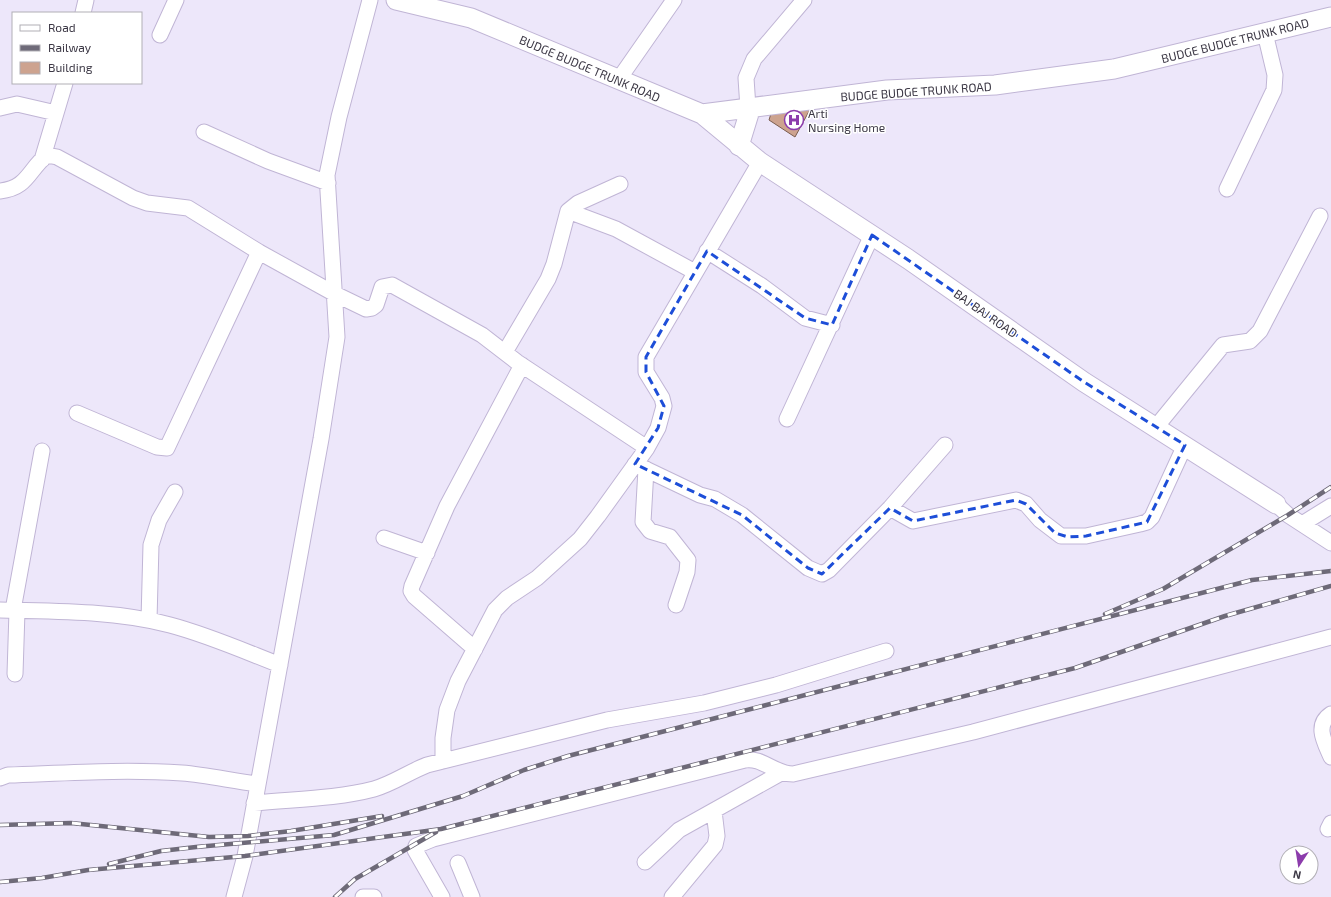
<svg xmlns="http://www.w3.org/2000/svg" width="1331" height="897" viewBox="0 0 1331 897" font-family="'Exo 2',sans-serif">
<style>
.building{fill:#cda38f;stroke:#7b5d4f}
.lines{fill:none;stroke-linecap:round;stroke-linejoin:round}
.minor-casing{stroke:#c0b5d5;stroke-width:17}
.major-casing{stroke:#c0b5d5;stroke-width:21}
.minor{stroke:#fff;stroke-width:15}
.major{stroke:#fff;stroke-width:19}
.rail-casing{stroke:#6e6a78;stroke-width:4.5}
.rail{stroke:#fff;stroke-width:3;stroke-dasharray:9;stroke-linecap:butt}
.marked{fill:none;stroke:#1d4ed8;stroke-width:3;stroke-dasharray:8 5;stroke-linejoin:round}
.labels{text-anchor:middle;dominant-baseline:central;stroke-width:3;stroke-linejoin:round;paint-order:stroke}
.street-label{font-size:12px;fill:#3c3845;stroke:#fff}
.poi-label{font-size:12px;fill:#3c3845;stroke:#fff;text-anchor:start}
</style>
<rect width="100%" height="100%" fill="#ede7fa"/>
<path class="building" d="M813,104L795,137L769,120L773,107Z"/>
<g class="lines">
<g class="minor-casing">
<path id="minor" d="M83,13L86,0
M160,35L176,0
M619,79L674,0
M0,108L17,104L56,113
M748,108L746,78L754,59L804,0
M204,132L268,161L328,183
M42,160L65,83
M1227,189L1274,90L1275,75L1265,33
M0,191C28,188 28,170 47,155L57,157L133,198L147,203L188,208L259,252L335,294L366,309L372,308L376,305L382,287L392,285L482,335L517,362L647,448
M568,211L616,229L695,272
M707,251L762,286L805,318L832,325
M505,352L548,279L554,264L568,211L578,203L620,184
M77,413L157,447L167,448L259,252
M787,419L872,235
M1156,427L1223,345L1250,341L1260,331L1320,216
M635,464L700,495L715,499L742,515L808,568L822,574L829,570L890,508L945,445
M646,469L643,522L650,531L670,537L688,560L687,572L676,605
M1276,504L1288,515L1331,543
M890,508L913,521L1016,500L1026,504L1040,520L1061,536H1086L1140,524L1147,522L1152,517L1185,445
M1302,524L1331,506
M384,538L427,553
M0,610C55,611 117,611 170,625C208,635 244,651 280,665
M13,610L42,451
M149,620L151,545L159,520L175,492
M475,649L414,596L411,591L412,586L447,506L522,365
M15,674L17,611
M1331,714C1314,725 1325,743 1331,757
M443,761V738L447,710L458,681L495,610L507,598L537,578L580,539L598,516L647,448L658,428L664,406L662,398L646,372V357L760,162
M0,778L8,775C66,773 124,769 182,773C207,775 233,781 258,784
M254,803C293,799 336,799 374,789C392,784 409,772 427,765L607,720L704,703L776,685L886,651
M1328,829L1331,823
M645,862L679,830L781,773
M458,863L472,897
M234,897L245,856L321,439L337,337L327,175L339,117L370,0
M363,897H374
M442,897L415,850L416,846L433,839L745,760C762,757 775,774 793,774L973,732L1331,637
M672,897L715,845L717,836L714,811"/>
</g>
<g class="major-casing">
<path id="major" d="M396,0L471,18L702,114L887,90L995,85L1114,69L1331,17
M702,114L760,162L908,259L1084,382L1276,504
M739,146L751,107"/>
</g>
<use href="#minor" class="minor"/>
<use href="#major" class="major"/>
<g class="rail-casing">
<path id="rail" d="M1105,614L1163,589L1288,515L1331,487
M0,825L71,823L209,837L248,836L291,831L382,816
M109,864L161,851L196,847L334,835L463,796L524,770L568,756L1252,580L1331,571
M0,882L42,878L88,870L245,856L441,829L1075,668L1225,616L1331,586
M335,897L355,879L436,832"/>
</g>
<use href="#rail" class="rail"/>
</g>
<path class="marked" d="M872,235L1084,382L1185,445L1147,522L1086,536L1068,537L1055,533L1026,504L1016,500L913,521L890,508L822,574L808,568L742,515L635,464L658,428L664,406L646,372V357L707,251L805,318L832,325Z"/>
<defs>
<g id="hospital-ring" transform="scale(1)"><circle r="9.5" fill="#fff" stroke="#8c3cac" stroke-width="1.5"/><path d="M-5-5h3v3.5h4V-5h3V5h-3V1.5h-4V5h-3Z" fill="#8c3cac"/></g>
</defs>
<g fill-rule="evenodd">
<use href="#hospital-ring" x="794" y="120"/>
</g>
<g class="labels">
<g class="street-label">
<text transform="translate(1235 40) rotate(-14)">BUDGE BUDGE TRUNK ROAD</text>
<text transform="translate(590 68) rotate(23)">BUDGE BUDGE TRUNK ROAD</text>
<text transform="translate(916 91) rotate(-4)">BUDGE BUDGE TRUNK ROAD</text>
<text transform="translate(986 313) rotate(35)">BAJ BAJ ROAD</text>
</g>
<g class="poi-label">
<text x="808" y="113">Arti<tspan x="808" dy="14">Nursing Home</tspan></text>
</g>
</g>
<rect x="12" y="12" width="130" height="72" fill="#ffffff" stroke="#b1afb5"/>
<rect x="20" y="25" width="20" height="6" fill="#ffffff" stroke="#b1afb5"/>
<text x="48" y="32" font-size="12" fill="#3c3845">Road</text>
<rect x="20" y="45" width="20" height="6" fill="#6e6a78" stroke="#b1afb5"/>
<text x="48" y="52" font-size="12" fill="#3c3845">Railway</text>
<rect x="20" y="62" width="20" height="12" fill="#cda38f" stroke="#b1afb5"/>
<text x="48" y="72" font-size="12" fill="#3c3845">Building</text>
<g transform="translate(1299 865) rotate(192)"><circle r="19" fill="#ffffff" stroke="#b1afb5"/>
<path d="M0-3L7 15L0 10L-7 15Z" fill="#8c3cac"/>
<text y="-6" font-size="11" font-weight="bold" text-anchor="middle" fill="#3c3845">N</text>
</g>
</svg>
